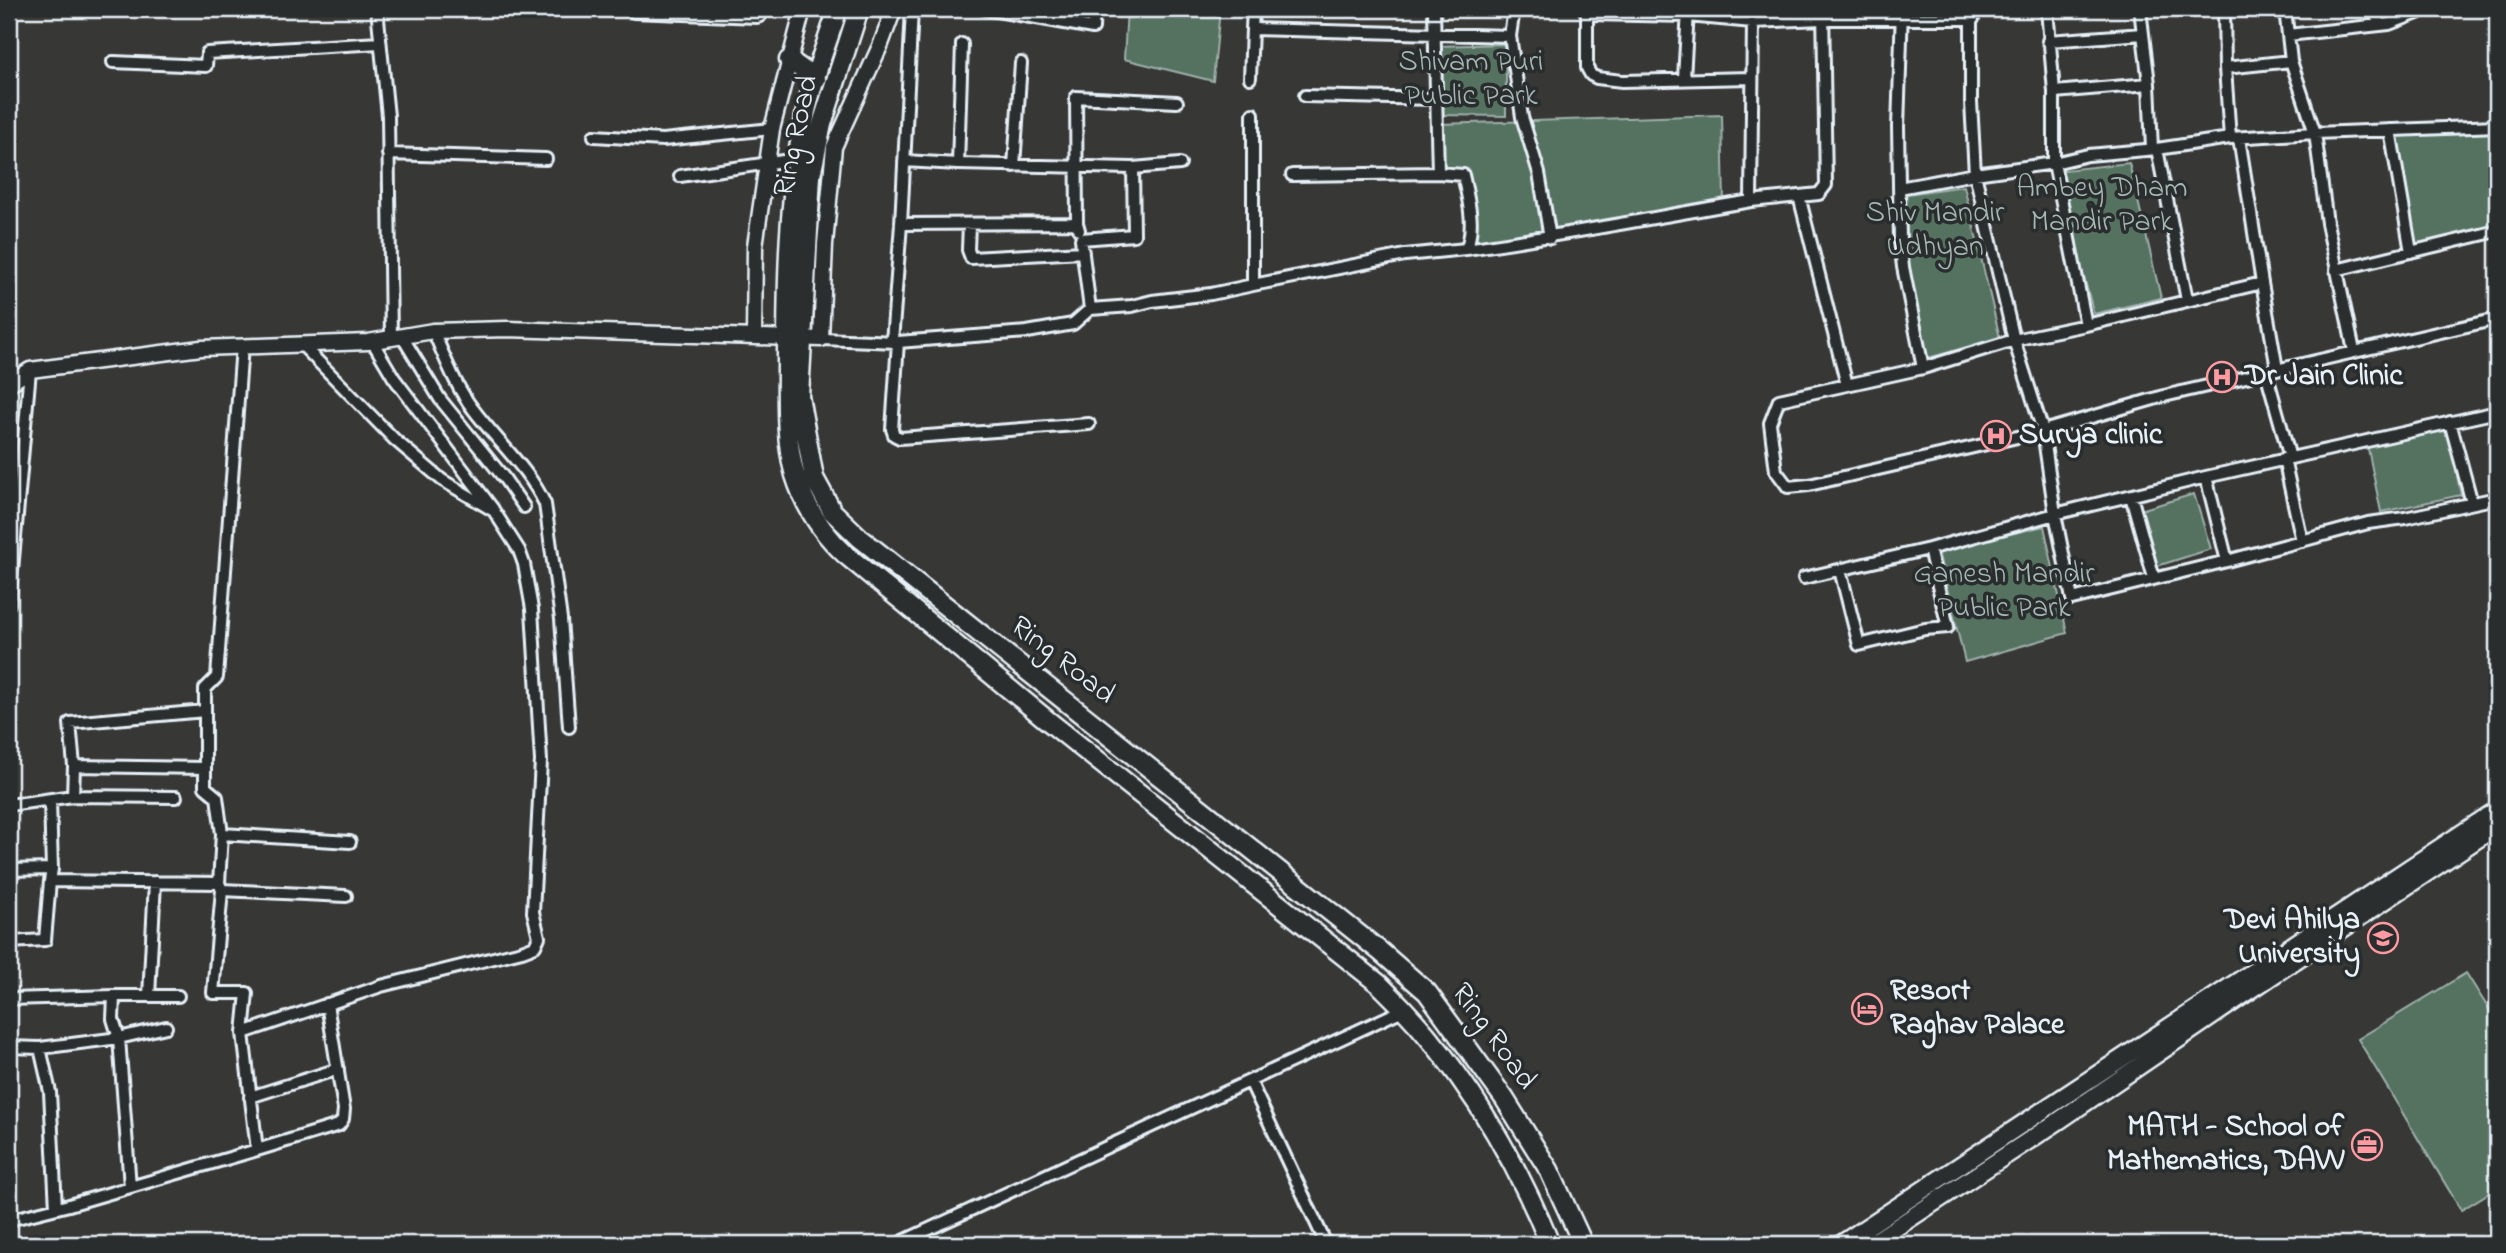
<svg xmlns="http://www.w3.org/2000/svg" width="2506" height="1253" viewBox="0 0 2506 1253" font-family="'Indie Flower',sans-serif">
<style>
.green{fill:#557160;stroke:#9eb1ac;stroke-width:2}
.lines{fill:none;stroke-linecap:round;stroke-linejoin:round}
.minor-casing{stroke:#e8f1f8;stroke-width:16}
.tertiary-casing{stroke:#e8f1f8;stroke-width:19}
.secondary-casing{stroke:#e8f1f8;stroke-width:21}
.trunk-casing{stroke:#e8f1f8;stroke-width:23}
.minor{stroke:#2a2d2e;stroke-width:10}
.tertiary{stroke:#2a2d2e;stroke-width:14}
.secondary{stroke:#2a2d2e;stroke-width:16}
.trunk{stroke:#2a2d2e;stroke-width:18}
.labels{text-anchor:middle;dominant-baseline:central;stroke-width:7;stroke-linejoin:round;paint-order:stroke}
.park-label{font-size:30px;fill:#a6b7b4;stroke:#2a2d2e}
.street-label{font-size:30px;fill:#e8f1f8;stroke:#2a2d2e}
.poi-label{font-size:30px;font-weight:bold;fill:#e8f1f8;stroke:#2a2d2e;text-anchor:start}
</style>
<rect width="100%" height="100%" fill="#373735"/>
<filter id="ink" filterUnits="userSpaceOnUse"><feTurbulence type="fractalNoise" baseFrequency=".0143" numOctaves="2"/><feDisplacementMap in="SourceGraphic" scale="14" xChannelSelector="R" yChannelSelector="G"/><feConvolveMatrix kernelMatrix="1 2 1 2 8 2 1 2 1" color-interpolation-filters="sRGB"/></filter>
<g filter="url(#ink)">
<path class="green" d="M1127,9H1220L1213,81L1124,59Z
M1761,9H1821V16H1761Z
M1506,44V116L1437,115V46Z
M1722,115L1724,201L1475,244L1469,175L1441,165L1438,124Z
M2497,126V231L2411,252L2390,130Z
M2129,163L2161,298L2094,314L2055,171Z
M1964,186L2000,338L1928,358L1886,197Z
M2447,426L2461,495L2381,512L2367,444Z
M2194,494L2211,549L2154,567L2137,511Z
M2044,526L2067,633L1965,662L1938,551Z
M2466,973L2497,1022V1188L2461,1210L2358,1039Z"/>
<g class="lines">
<g class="minor-casing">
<path id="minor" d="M377,9L388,116L391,339
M985,9L1093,28L1094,9
M1253,9L1252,29L1510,36L1514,9
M1584,9L1587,14V68L1591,75L1597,78L1622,81L1751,78
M1823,9L1826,185L1819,194L1799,196L1847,385
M1902,9L1898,127L1900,241L1903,267L1923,368
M1971,9V102L1975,174L2014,340L2043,431L2164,396L2497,319
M2047,9L2054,92V163L2086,325
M2140,9L2149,84L2152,149
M2224,9L2225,68L2230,138
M2285,9L2291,61L2315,133L2497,126
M2372,9L2380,23
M634,12L757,17L760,16L763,9
M1587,14L1688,16L1753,22L1754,9
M2288,35L2389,24L2428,9
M1510,36L1522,117L1539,173L1550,238
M2048,41L2143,34
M113,62L206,66L207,53L380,43
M2225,68L2291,61
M1250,78L1252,29
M1684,78L1688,11
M2054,92L2149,84
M1305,96L1435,99
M1253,114V285L1405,255L1466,249C1476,227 1468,198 1463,175L1438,173
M2390,130L2411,252
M594,136L663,140L772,129
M2157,149L2187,300
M388,154L546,159
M904,161L958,164L1133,168L1134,235L1081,239L1090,309
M958,164L962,44
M1014,166L1021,63
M1133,168L1180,164
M1292,175L1438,173L1434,9
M680,176L797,159
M1899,188L1975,174L2054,163L2088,155L2157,149L2230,138L2315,133L2327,223L2354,351
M1799,196L1751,201L1753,22L1822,19H1973
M1077,223L1076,97L1177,102
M901,224L1077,223L1079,230
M969,224L968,250L971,258L1083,252
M1466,249C1561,236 1656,217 1751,201
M2336,270L2497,231
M2262,283L2277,369
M433,331C445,357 455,386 473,409C496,440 529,469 545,504L561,619L569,727
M403,338L440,399L504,478L524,507
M821,339L898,342L1027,332L1073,324L1090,309L1132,306L1152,301L1211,294L1253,285
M372,341L394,378L493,509
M892,342L901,224L912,9
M898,342L892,429L894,435L900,438L1089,424
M2266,372L2290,458
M2497,412L2206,477L2055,514L2072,599L2227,561L2368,523L2405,518L2497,498
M2450,422L2472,503
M2284,459L2302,541
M2206,477L2227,561
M2131,496L2154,578
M1840,570L1859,645L1925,629L1948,627L1929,549
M1804,578L1929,549L2055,514L2043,431L1809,485L1788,487L1776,471L1770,423L1779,400L1923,368L2014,340L2086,325L2262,283L2239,138
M9,604L30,370
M74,766L70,723L205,711
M73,796L74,766L205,768
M50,800L52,869
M9,805L73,796L176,797
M222,834L217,797L205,787V689L217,677L242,346
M9,870L52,869L50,881L219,883
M222,890L346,896
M9,942L45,940L50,881
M114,996H178
M149,996L155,882
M9,999L114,996L113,1019L119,1038L166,1027
M243,1033L247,993H213L222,890L219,883L222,834L350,842
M9,1047L40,1048L50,1092L56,1208
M40,1048L119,1038L130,1187
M1250,1081L1326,1244
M250,1097L338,1069
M257,1150L339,1125L343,1119L344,1109L327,1004
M9,1220L69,1205L257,1150L243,1033L381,986L522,951L535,946L539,937L533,912L541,761L532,609L524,564L519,550L494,511L442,480L395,440L302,345
M897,1244L1405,1009"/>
</g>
<g class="tertiary-casing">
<path id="tertiary" d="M754,337L755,246L772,129L803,9
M9,384L30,370L201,348L368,342L433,331L507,329L821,339L825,244L834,147L881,44L894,9"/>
</g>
<g class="secondary-casing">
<path id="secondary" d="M1841,1244L2497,810
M1871,1244L2060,1120L2242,996L2497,826"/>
</g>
<g class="trunk-casing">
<path id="trunk" d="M838,9C826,45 811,83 804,121C788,200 787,283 787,364C787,400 785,440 795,475C805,507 821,532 845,554L1047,720L1379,984C1456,1058 1510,1146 1550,1244
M859,9L822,124L811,175L799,396L814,478L832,511L860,538L1381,952L1427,992L1504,1098L1549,1170L1583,1244
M789,60L816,79"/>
</g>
<use href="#minor" class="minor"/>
<use href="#tertiary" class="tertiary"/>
<use href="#secondary" class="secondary"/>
<use href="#trunk" class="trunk"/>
</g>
</g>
<defs>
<g id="hospital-ring" transform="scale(1.575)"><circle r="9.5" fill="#2a2d2e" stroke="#ff9aa2" stroke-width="1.5"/><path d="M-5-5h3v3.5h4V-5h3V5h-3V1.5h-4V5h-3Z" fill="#ff9aa2"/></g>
<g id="school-ring" transform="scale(1.575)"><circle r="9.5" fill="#2a2d2e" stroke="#ff9aa2" stroke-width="1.5"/><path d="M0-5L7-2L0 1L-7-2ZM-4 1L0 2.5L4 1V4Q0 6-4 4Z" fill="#ff9aa2"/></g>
<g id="hotel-ring" transform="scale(1.575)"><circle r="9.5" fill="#2a2d2e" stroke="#ff9aa2" stroke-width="1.5"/><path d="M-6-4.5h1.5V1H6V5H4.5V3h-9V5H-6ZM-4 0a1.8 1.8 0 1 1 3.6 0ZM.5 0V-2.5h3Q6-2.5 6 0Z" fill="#ff9aa2"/></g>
<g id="office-ring" transform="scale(1.575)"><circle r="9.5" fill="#2a2d2e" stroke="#ff9aa2" stroke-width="1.5"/><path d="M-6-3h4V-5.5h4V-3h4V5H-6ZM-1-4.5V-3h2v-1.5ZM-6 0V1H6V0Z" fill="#ff9aa2"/></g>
</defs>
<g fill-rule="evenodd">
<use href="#hospital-ring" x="2222" y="377"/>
<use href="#hospital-ring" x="1996" y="436"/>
<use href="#school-ring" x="2383" y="938"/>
<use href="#hotel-ring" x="1867" y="1009"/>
<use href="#office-ring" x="2367" y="1145"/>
</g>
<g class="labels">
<g class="park-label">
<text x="1471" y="63">Shivam Puri<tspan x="1471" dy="34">Public Park</tspan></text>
<text x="2102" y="189">Ambey Dham<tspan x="2102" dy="34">Mandir Park</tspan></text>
<text x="1935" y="214">Shiv Mandir<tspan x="1935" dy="34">Udhyan</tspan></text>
<text x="2004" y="575">Ganesh Mandir<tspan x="2004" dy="34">Public Park</tspan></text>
</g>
<g class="street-label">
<text transform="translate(797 136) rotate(-78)">Ring Road</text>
<text transform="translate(1062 661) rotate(38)">Ring Road</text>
<text transform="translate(1493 1037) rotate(54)">Ring Road</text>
</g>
<g class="poi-label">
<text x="2245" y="377">Dr Jain Clinic</text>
<text x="2019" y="436">Surya clinic</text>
<text x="2360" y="921" text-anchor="end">Devi Ahilya<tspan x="2360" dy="34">University</tspan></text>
<text x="1890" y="992">Resort<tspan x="1890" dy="34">Raghav Palace</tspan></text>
<text x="2344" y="1128" text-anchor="end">MATH - School of<tspan x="2344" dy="34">Mathematics, DAVV</tspan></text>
</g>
</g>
<rect width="2506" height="1253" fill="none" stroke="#2a2d2e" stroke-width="35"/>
<rect x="18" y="18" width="2471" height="1218" fill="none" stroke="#e8f1f8" stroke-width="2.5" filter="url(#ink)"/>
</svg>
